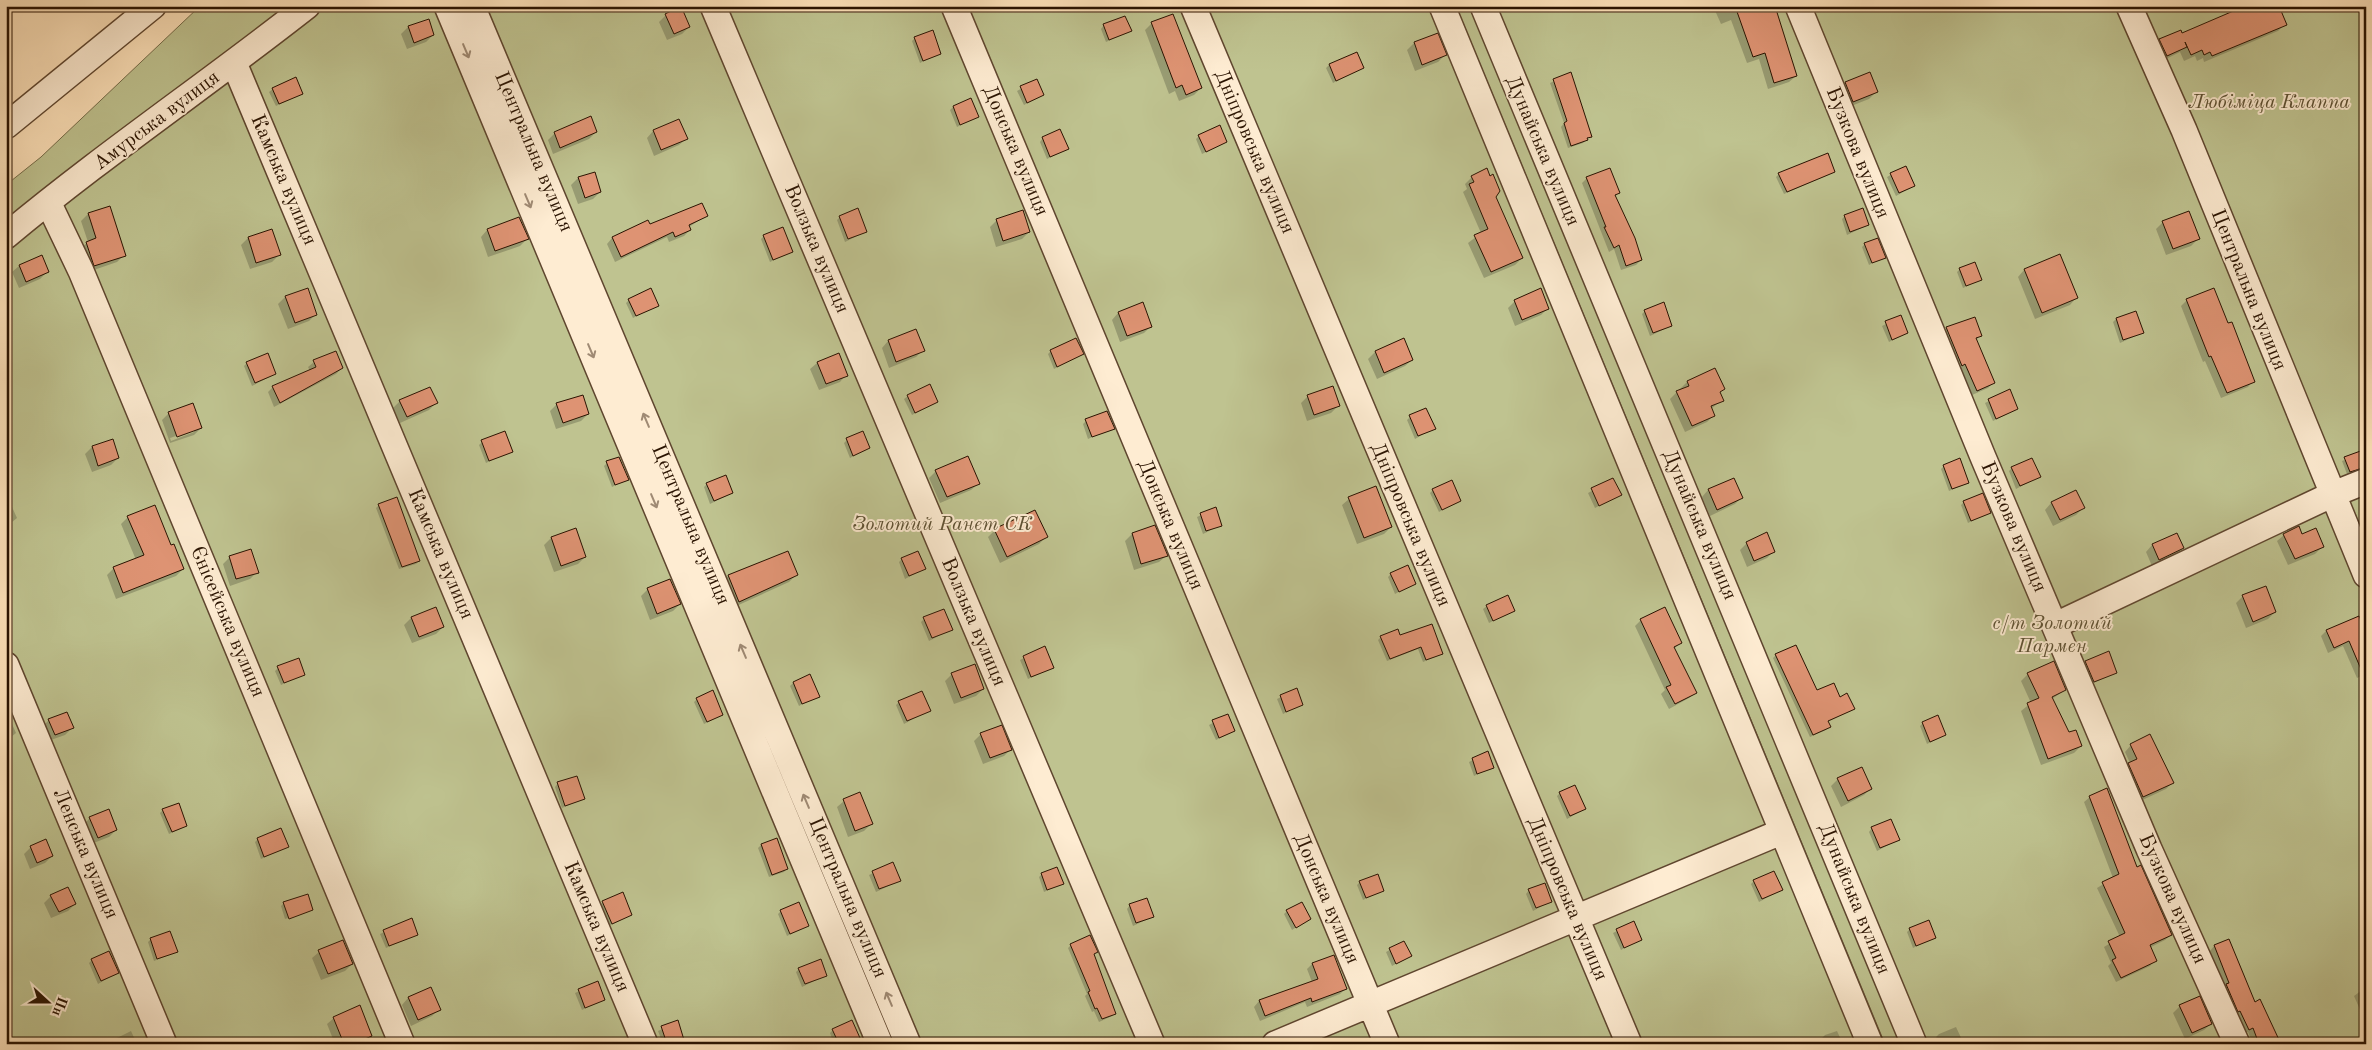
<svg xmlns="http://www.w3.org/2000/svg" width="2372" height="1050" viewBox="0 0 2372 1050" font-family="'Old Standard TT',serif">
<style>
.green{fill:#bfc390;stroke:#746b48}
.shadow{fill:#0003;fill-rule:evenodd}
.building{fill:#de9373;stroke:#2a1301}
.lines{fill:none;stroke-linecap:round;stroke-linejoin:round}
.minor-casing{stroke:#5f462f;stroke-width:28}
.minor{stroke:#feecd2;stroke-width:25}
.oneway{stroke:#9f8a74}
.labels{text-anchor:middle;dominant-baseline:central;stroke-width:4;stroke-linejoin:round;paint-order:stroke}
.park-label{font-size:20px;font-style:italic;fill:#5e5133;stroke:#feecd2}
.street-label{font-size:20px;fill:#2a1301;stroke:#feecd2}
</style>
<rect width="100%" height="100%" fill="#fde1b9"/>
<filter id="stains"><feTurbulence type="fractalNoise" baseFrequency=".004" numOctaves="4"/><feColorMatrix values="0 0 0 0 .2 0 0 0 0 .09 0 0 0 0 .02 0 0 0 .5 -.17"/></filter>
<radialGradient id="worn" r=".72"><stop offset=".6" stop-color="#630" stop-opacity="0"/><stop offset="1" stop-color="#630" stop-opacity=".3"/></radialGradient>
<path class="green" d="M200,6H1454L1878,1044H6V185L41,157Z
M1456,6H2366V1044H1885Z"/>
<path class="shadow" d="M1218,6H1232L1220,11Z
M1713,6H1772L1796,76L1789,82L1768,89L1759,59L1747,63L1731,20L1721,24Z
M666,15L689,27L682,34L667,40L659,22Z
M428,20L433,35L426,42L407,49L401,34L408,27Z
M1152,23L1201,88L1194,95L1179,101L1175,91L1169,94L1145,30Z
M2285,24L2278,31L2204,62L2203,58L2197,61L2195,56L2184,61L2180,52L2160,62L2153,47L2160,40L2181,35Z
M1104,25L1130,31L1106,42L1101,29Z
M1437,34L1445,55L1438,62L1415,71L1407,50L1414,43Z
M915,38L940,53L920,63L912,41Z
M1329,65L1362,68L1333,83L1326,68Z
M1570,74L1590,136L1583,143L1568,148L1561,127L1564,123L1550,83Z
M1869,74L1876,92L1869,99L1846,108L1839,90L1845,83Z
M1036,80L1043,95L1024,105L1017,91Z
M273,89L301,94L276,106L269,92Z
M953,107L978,116L957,127L950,110Z
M653,131L686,139L679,145L654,156L647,138Z
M596,132L589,139L553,154L548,140L555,133Z
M1199,136L1226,142L1202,154L1196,139Z
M1043,138L1067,149L1047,159L1040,142Z
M1905,167L1914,186L1896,196L1887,177Z
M1834,172L1784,194L1776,177L1779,174Z
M594,173L600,192L593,199L578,204L571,185L578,178Z
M1472,177L1496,193L1495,197L1522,258L1515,265L1484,278L1468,243L1481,233L1463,192L1467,189L1465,184Z
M1587,178L1618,193L1615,197L1641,260L1636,265L1621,270L1614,249L1609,252L1582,183Z
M109,207L124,255L117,262L88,272L79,250L88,242L81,221L88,214Z
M706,216L689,227L690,230L684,236L669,242L667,237L615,262L607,244L612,238L649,225Z
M1845,216L1868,225L1847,235L1842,219Z
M840,217L865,232L845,242L837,220Z
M997,220L1029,232L1022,239L996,247L990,227Z
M2163,222L2198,239L2191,246L2166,255L2156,229Z
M487,230L527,239L520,246L488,257L481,237Z
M271,231L279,255L272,262L250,269L241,245L248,238Z
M764,236L791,252L770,262L761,239Z
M1865,244L1884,257L1869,265L1862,247Z
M19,266L47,272L40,279L19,288L12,272Z
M1960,269L1980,280L1963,288L1957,272Z
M2024,270L2076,298L2070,305L2035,319L2018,277Z
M285,297L316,314L309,321L288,329L278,304Z
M629,300L657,305L633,318L626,303Z
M2187,300L2227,325L2253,381L2248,387L2221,398L2205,361L2203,362L2181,306Z
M1515,301L1548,308L1541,315L1515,326L1508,308Z
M1645,311L1671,326L1650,336L1642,314Z
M1118,313L1151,326L1144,333L1120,342L1112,320Z
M1900,317L1907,333L1889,342L1882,326Z
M2116,319L2142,333L2120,343L2113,322Z
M1947,328L1980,336L1975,341L1993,383L1988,388L1972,395L1942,333Z
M916,331L923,350L916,357L889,368L882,348L888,341Z
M1051,351L1082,354L1054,369L1048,354Z
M1375,352L1412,360L1405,366L1377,379L1368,359Z
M314,362L342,368L336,374L274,407L268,392L273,387L310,371L308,367Z
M247,363L275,374L252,386L244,366Z
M817,363L846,375L840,382L819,390L810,369Z
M1714,370L1723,389L1719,393L1722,400L1711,409L1714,415L1707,422L1685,432L1670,399L1687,382Z
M2009,391L2017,409L1993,421L1985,403Z
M908,396L937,402L912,415L904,399Z
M1308,396L1338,406L1331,413L1307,421L1301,403Z
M400,401L436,403L429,410L400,423L393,408Z
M557,404L588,414L581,421L556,429L550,411Z
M169,413L201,428L194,435L170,443L162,420ZM194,430V432L171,441L170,438Z
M1410,417L1434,428L1415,439L1407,420Z
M1086,421L1113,428L1088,439L1083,424Z
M112,440L118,458L111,465L92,472L85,454L92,447Z
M847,440L869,448L850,458L844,443Z
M482,442L511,451L486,463L479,445Z
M2366,451V469L2347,474L2342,461Z
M607,463L628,479L612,487L604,466Z
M1944,466L1968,483L1949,491L1941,469Z
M2012,468L2039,477L2016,489L2009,471Z
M936,471L978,484L971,490L940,503L929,478Z
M1613,479L1620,495L1595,508L1588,493Z
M1733,479L1742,497L1735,504L1710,516L1702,497L1708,490Z
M707,484L732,493L710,504L704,487Z
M1375,488L1391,527L1384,534L1357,544L1342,505L1349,499Z
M1433,490L1459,501L1439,512L1430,493Z
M8,498L17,518L6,527V499Z
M1964,502L1990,512L1968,523L1961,505Z
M2051,503L2083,508L2076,515L2053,526L2045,510Z
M379,505L419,561L416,564L399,569L376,508Z
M1215,509L1221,525L1203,534L1197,517Z
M128,517L170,546L183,569L176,576L116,599L107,575L114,568L136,560L121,524Z
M995,530L1046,537L1039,544L1000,563L988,537Z
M1132,534L1166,556L1159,562L1134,570L1125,541Z
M2284,535L2322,547L2315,554L2288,565L2277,541Z
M551,538L585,557L578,564L554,572L544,545Z
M1747,543L1774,551L1767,558L1747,567L1740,550Z
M2152,545L2183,548L2176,555L2152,566L2146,552Z
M787,553L796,575L789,582L732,608L721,583L728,576Z
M230,557L257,572L250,579L230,586L223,564Z
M902,559L924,569L905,579L899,562Z
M6,573L12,588L6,593Z
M1391,574L1415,583L1395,594L1388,577Z
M648,589L680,604L673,611L650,620L641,596Z
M2243,596L2275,612L2268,619L2246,628L2236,603Z
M1487,606L1513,611L1489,623L1483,609Z
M2359,617L2366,674L2357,678L2343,646L2328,653L2321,636L2326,631Z
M411,618L443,627L436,634L412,643L404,625Z
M924,619L952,629L929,641L921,622Z
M1641,620L1680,643L1674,649L1695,693L1689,698L1669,709L1661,694L1665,690L1635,626Z
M1381,637H1400L1442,654L1423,662L1418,649L1387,661L1378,640Z
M1044,648L1052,668L1028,679L1020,660Z
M1776,655L1816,692L1839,698L1853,709L1828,722L1829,726L1826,730L1810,737L1773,658Z
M2086,662L2115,673L2091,684L2082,665Z
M278,668L304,674L281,685L275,671Z
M952,674L983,689L976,696L954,704L945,681Z
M2028,674L2065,690L2052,699L2068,734L2081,746L2074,753L2041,765L2021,711L2031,703L2021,681Z
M793,683L818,696L799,706L790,686Z
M1296,690L1302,704L1283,714L1277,699Z
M697,699L722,715L704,724L694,702Z
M899,702L929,710L904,724L896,705Z
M8,715L16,733L6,741V716Z
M1227,715L1234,731L1216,740L1209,725Z
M49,720L72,728L65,735L48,741L42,727Z
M1923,723L1945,735L1927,744L1920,726Z
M981,734L1010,750L1004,756L983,764L974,741Z
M2131,745L2172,783L2166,789L2136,803L2122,770L2130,763L2125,752Z
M1487,753L1492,767L1474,776L1469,762Z
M1838,779L1871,788L1864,795L1841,807L1831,786Z
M558,783L583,799L562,808L555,787Z
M1560,793L1585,809L1567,819L1557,796Z
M2090,797L2136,869L2171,935L2165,940L2149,948L2155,960L2150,966L2116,982L2108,966L2111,963L2104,947L2120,937L2097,888L2113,878L2084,802Z
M844,801L871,824L864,831L848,837L837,807Z
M163,810L186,826L169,834L160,813Z
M90,818L116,830L109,837L91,844L83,825Z
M1872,828L1898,840L1877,851L1869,832Z
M258,839L287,847L261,859L255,842Z
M761,845L787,868L784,872L769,877L758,848Z
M31,847L52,856L45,863L30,869L24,854Z
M892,864L899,881L876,892L869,875Z
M1042,874L1062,884L1044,892L1039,877Z
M1754,881L1781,890L1759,902L1751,884Z
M1360,882L1383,890L1363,900L1357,885Z
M1529,890L1551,901L1533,911L1526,894Z
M51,896L75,904L68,911L51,918L44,903Z
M603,902L631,915L609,926L600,905Z
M284,903L312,910L285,919L281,906Z
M1130,905L1152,917L1133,926L1127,909Z
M781,911L807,926L787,936L778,914Z
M1287,911L1309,919L1292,930L1284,914Z
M411,920L416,934L386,948L380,934Z
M1633,923L1640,939L1621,950L1613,933Z
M1910,929L1935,937L1913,948L1907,932Z
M151,939L176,952L154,961L148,942Z
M2228,941L2254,1003L2281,1044H2253L2248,1032L2244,1033L2210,951L2214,946Z
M1404,942L1410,956L1392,966L1386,952Z
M1071,945L1115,1013L1112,1016L1099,1022L1094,1011L1092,1012L1085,996L1087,994L1068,948Z
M319,952L352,964L345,971L321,980L312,958Z
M92,960L117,973L98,984L89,963Z
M1312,964L1345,989L1340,994L1307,1007L1305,1002L1260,1021L1254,1007L1259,1001L1312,982L1307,969Z
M799,969L826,975L802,987L796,972Z
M597,983L604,999L582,1010L575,993Z
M2366,987V1012L2362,1014L2354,996Z
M408,998L439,1009L432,1016L411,1026L402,1005Z
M2180,1006L2211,1024L2204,1030L2185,1039L2173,1013Z
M334,1018L371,1036L360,1044H335L327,1024Z
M677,1022L683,1040L678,1044H663L658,1031Z
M1956,1027L1964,1044H1939L1936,1037L1939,1034Z
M833,1030L859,1037L848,1044H834L830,1033Z
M131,1031L137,1044H115L114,1041L117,1038Z
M1837,1031L1843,1044H1820L1819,1041L1825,1035Z
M781,1038L783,1044H769Z"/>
<path class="building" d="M681,6L690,27L674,34L665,14Z
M1735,6H1775L1797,76L1774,83L1765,53L1753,57Z
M2245,6H2279L2287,25L2212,56L2210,52L2204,55L2202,50L2191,55L2185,42L2187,47L2167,56L2159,39L2181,30L2182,33Z
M1173,14L1202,88L1186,95L1182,85L1176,88L1151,22Z
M1125,16L1132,31L1109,40L1103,24Z
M429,19L434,35L414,43L408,26Z
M933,30L941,54L923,61L914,37Z
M1438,33L1447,55L1422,65L1414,42Z
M1357,52L1364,68L1336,81L1329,64Z
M1571,72L1592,137L1587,138L1588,140L1571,146L1564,123L1567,121L1553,79Z
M1870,72L1878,92L1853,102L1845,82Z
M296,77L303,94L279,104L272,88Z
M1037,79L1044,95L1027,103L1020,86Z
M971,98L979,117L960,125L953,106Z
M591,116L597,132L560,148L554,132Z
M679,119L688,139L661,150L653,130Z
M1220,125L1227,142L1206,152L1198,135Z
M1060,129L1069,149L1050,157L1042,137Z
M1828,153L1835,172L1787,192L1778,173Z
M1906,166L1915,186L1899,193L1890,173Z
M1487,168L1490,176L1493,174L1500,191L1496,197L1523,258L1491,272L1474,235L1488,229L1469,184L1474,182L1471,176Z
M1610,168L1620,193L1615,195L1635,238L1642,260L1626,266L1619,245L1614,248L1604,227H1606L1586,177Z
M595,172L601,192L585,198L578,177Z
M702,203L708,216L689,225L691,230L675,237L673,232L621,257L612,237L648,220L650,224Z
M110,206L126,256L94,266L86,242L96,238L88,213Z
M858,208L867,232L848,239L839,216Z
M1863,208L1869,225L1850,232L1844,215Z
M1023,210L1030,232L1003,241L996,219Z
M2189,211L2200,239L2173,249L2162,221Z
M519,217L529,239L495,251L487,229Z
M783,227L793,252L773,260L763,235Z
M272,229L281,255L256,263L248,237Z
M1878,238L1886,258L1872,263L1864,243Z
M2060,254L2078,298L2042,313L2024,269Z
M42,255L49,272L26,282L19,265Z
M1975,262L1982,280L1966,286L1959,268Z
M308,288L317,315L295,323L285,296Z
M651,288L659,306L636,316L628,299Z
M1541,288L1549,309L1522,320L1514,300Z
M2214,288L2228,323L2232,322L2255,382L2227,393L2211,356L2209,357L2186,299Z
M1143,302L1152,327L1127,336L1118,312Z
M1664,302L1672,326L1653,333L1644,310Z
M2136,311L2144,333L2123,340L2116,318Z
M1901,315L1908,333L1892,340L1885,321Z
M1975,317L1982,336L1976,338L1995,383L1977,391L1965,364L1962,366L1946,327Z
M916,329L925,351L896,362L888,340Z
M1076,338L1084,354L1057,367L1050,350Z
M1404,338L1413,360L1384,373L1375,351Z
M336,351L343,368L280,403L272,386L316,367L313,360Z
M268,353L276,374L255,383L246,362Z
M839,353L848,376L826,384L817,362Z
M1715,368L1725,389L1720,392L1724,401L1711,406L1715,416L1692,426L1676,391L1689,386L1687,381Z
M930,384L938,402L915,413L907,395Z
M1333,386L1340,406L1314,415L1307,395Z
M430,387L438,403L407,417L399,400Z
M2010,389L2018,409L1996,419L1988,399Z
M583,395L589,414L563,423L556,403Z
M193,403L202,428L177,437L168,412Z
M1426,408L1436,429L1418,436L1409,415Z
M1107,411L1115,429L1092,437L1085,419Z
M505,431L513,452L489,461L481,440Z
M863,431L870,448L853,456L846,438Z
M113,439L119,458L98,466L92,446Z
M2366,449V467L2350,472L2344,457Z
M968,456L980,484L947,497L935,470Z
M619,457L629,480L615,485L606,461Z
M1960,458L1969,483L1952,489L1943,465Z
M2032,458L2041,477L2020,486L2011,467Z
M726,475L733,493L714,501L706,483Z
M1613,478L1622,495L1599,506L1591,488Z
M1734,478L1743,498L1717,510L1708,489Z
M1452,480L1461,501L1442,510L1432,489Z
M1376,486L1392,527L1364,538L1348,497Z
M2076,490L2085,508L2060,520L2051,502Z
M1983,493L1991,513L1971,521L1963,501Z
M397,497L420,561L402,567L378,504Z
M155,505L171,545L174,544L184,569L123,593L113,567L144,555L127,516Z
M1216,507L1222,526L1206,531L1200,513Z
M1035,510L1048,537L1007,557L994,529Z
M1155,525L1168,556L1141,564L1132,533Z
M2299,526L2302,534L2316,528L2324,547L2295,559L2283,534Z
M576,528L586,557L561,566L551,537Z
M1767,532L1775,552L1754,561L1746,542Z
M2177,533L2184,548L2159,560L2152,544Z
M251,549L259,573L236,579L229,556Z
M788,551L798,575L739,602L728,575Z
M918,551L926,569L909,576L901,558Z
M1408,565L1416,584L1399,592L1390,573Z
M670,579L681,604L657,614L647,588Z
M2266,586L2276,612L2253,622L2242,595Z
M1508,595L1515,611L1493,621L1486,605Z
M436,607L444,627L419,637L411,617Z
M1665,607L1682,643L1674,647L1697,693L1675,704L1666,687L1671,685L1640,619Z
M944,609L953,630L932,638L923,617Z
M2359,616L2366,630V681L2349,641L2334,648L2326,630Z
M1432,624L1443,654L1426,660L1421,647L1390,659L1380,636L1398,629L1400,635Z
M1796,645L1817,690L1834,683L1840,697L1847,693L1855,709L1828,721L1831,727L1813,735L1775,654Z
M1045,646L1054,668L1031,677L1023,656Z
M2109,651L2117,673L2094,682L2085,661Z
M299,658L305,675L284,683L277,666Z
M2054,661L2066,690L2052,697L2069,732L2076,730L2082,746L2048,759L2027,703L2039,698L2027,673Z
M975,664L984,689L961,698L951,673Z
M810,674L820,697L802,704L793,682Z
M1297,688L1303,705L1286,712L1280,695Z
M713,690L723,715L707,722L696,698Z
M922,691L931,711L907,721L898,701Z
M67,712L74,728L55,735L48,719Z
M1228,714L1235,731L1219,738L1212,720Z
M1938,715L1946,735L1930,742L1922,722Z
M1002,725L1012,750L990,758L980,733Z
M2150,734L2174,783L2143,797L2128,763L2137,759L2130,744Z
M1488,751L1494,768L1477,774L1472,758Z
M1862,767L1872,789L1848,801L1837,778Z
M577,776L585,799L565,806L557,782Z
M1575,785L1586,809L1570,816L1559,792Z
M2107,788L2137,867L2141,865L2172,935L2150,945L2157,961L2121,978L2112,960L2116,958L2108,941L2125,933L2102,882L2119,874L2089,796Z
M860,792L873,824L855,831L843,799Z
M179,803L187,826L172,832L162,809Z
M109,809L117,830L98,838L89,817Z
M1891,819L1900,840L1880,848L1871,827Z
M281,828L289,847L264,857L257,838Z
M777,838L788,869L772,875L761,844Z
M46,839L53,856L37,863L30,846Z
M893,862L901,881L879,889L872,871Z
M1057,867L1064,884L1047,890L1041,873Z
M1774,871L1783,890L1762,899L1753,880Z
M1378,874L1384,891L1366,898L1359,881Z
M1545,883L1552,902L1536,908L1528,889Z
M68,887L76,904L59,912L50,895Z
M623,892L632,915L612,924L602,901Z
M308,894L313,910L289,919L283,902Z
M1147,898L1154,917L1136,923L1129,904Z
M799,902L809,926L790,934L780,910Z
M1302,902L1311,919L1296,928L1286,910Z
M412,918L418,935L389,946L383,930Z
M1929,920L1936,938L1916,946L1909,928Z
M1634,921L1642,940L1624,948L1616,929Z
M170,931L178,952L157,959L150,938Z
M1090,935L1098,952L1094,954L1116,1014L1102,1019L1097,1008L1095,1009L1088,992L1090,991L1070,944Z
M2229,939L2255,1002L2260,999L2281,1044H2259L2253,1028L2249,1030L2240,1011L2238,1012L2226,984L2229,983L2214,945Z
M343,940L353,964L328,974L318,950Z
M1404,941L1412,956L1396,964L1389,948Z
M109,951L119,973L101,981L91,959Z
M1334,955L1347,989L1312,1002L1311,998L1265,1016L1259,1000L1318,979L1312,963Z
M821,959L827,976L805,984L798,968Z
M598,981L605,1000L585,1008L578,989Z
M431,987L441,1010L418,1020L408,997Z
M2200,996L2212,1024L2192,1033L2179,1005Z
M360,1005L372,1036L353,1044H344L333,1017Z
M678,1020L684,1040L667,1044L661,1026Z
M852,1020L860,1038L846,1044H839L832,1029Z"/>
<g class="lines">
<g class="minor-casing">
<path id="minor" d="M447,6L880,1044
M472,6L908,1044
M713,6L1152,1044
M954,6L1387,1044
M1193,6L1629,1044
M1442,6L1870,1044
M1483,6L1914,1044
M1798,6L1983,457L2149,849L2237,1044
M2129,6L2184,130L2366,575
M234,63L645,1044
M6,126L153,6
M48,202L81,271L402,1044
M6,236C103,155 208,84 307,6
M2056,625L2331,495L2366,481
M6,665L164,1044
M1275,1044L1781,832"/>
</g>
<use href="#minor" class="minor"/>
</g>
<defs><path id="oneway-shaft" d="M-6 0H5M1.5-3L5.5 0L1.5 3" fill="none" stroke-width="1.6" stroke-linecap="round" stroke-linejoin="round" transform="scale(1.25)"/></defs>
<g class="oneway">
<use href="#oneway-shaft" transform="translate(466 51) rotate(67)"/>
<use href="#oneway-shaft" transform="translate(528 201) rotate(67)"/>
<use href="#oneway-shaft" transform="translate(591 351) rotate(67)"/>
<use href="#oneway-shaft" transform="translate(646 420) rotate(-113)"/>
<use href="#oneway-shaft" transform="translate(654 501) rotate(67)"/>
<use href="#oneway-shaft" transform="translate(743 651) rotate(-113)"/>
<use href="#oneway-shaft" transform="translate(806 801) rotate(-113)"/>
<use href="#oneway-shaft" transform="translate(889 999) rotate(-113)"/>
</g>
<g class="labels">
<g class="park-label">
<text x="2269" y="103">Любіміца Клаппа</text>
<text x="942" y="525">Золотий Ранет СК</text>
<text x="2052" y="624">с/т Золотий<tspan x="2052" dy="23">Пармен</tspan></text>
</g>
<g class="street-label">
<text transform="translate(157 121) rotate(-37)">Амурська вулиця</text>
<text transform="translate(1015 151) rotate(67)">Донська вулиця</text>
<text transform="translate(1542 151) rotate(67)">Дунайська вулиця</text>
<text transform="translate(533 152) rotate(67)">Центральна вулиця</text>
<text transform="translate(1254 152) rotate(67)">Дніпровська вулиця</text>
<text transform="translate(1857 153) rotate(68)">Бузкова вулиця</text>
<text transform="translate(283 180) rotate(67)">Камська вулиця</text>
<text transform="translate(816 249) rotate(67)">Волзька вулиця</text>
<text transform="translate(2248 290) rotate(68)">Центральна вулиця</text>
<text transform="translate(690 525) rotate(67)">Центральна вулиця</text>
<text transform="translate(1170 525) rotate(67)">Донська вулиця</text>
<text transform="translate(1410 525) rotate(67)">Дніпровська вулиця</text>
<text transform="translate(1699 525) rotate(67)">Дунайська вулиця</text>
<text transform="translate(2013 527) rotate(67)">Бузкова вулиця</text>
<text transform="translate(440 554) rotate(67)">Камська вулиця</text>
<text transform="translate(227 622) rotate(67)">Єнісейська вулиця</text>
<text transform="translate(973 622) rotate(67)">Волзька вулиця</text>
<text transform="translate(85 854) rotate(67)">Ленська вулиця</text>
<text transform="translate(847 898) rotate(67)">Центральна вулиця</text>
<text transform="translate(1326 899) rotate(67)">Донська вулиця</text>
<text transform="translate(1567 899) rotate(67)">Дніпровська вулиця</text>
<text transform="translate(1854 899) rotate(68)">Дунайська вулиця</text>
<text transform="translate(2172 899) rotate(66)">Бузкова вулиця</text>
<text transform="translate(596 927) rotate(67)">Камська вулиця</text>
</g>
</g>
<rect width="2372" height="1050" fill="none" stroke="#fde1b9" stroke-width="25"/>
<rect x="8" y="8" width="2357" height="1035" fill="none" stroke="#2a1301" stroke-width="2.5"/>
<rect x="12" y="12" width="2347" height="1025" fill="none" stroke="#2a1301"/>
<g transform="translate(48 1002) rotate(111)" stroke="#feecd2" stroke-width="4" paint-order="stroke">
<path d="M0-4L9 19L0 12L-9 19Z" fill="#2a1301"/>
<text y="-8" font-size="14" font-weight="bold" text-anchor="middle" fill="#2a1301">Пн</text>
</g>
<rect width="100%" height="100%" filter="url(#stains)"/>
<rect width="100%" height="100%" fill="url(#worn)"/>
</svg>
